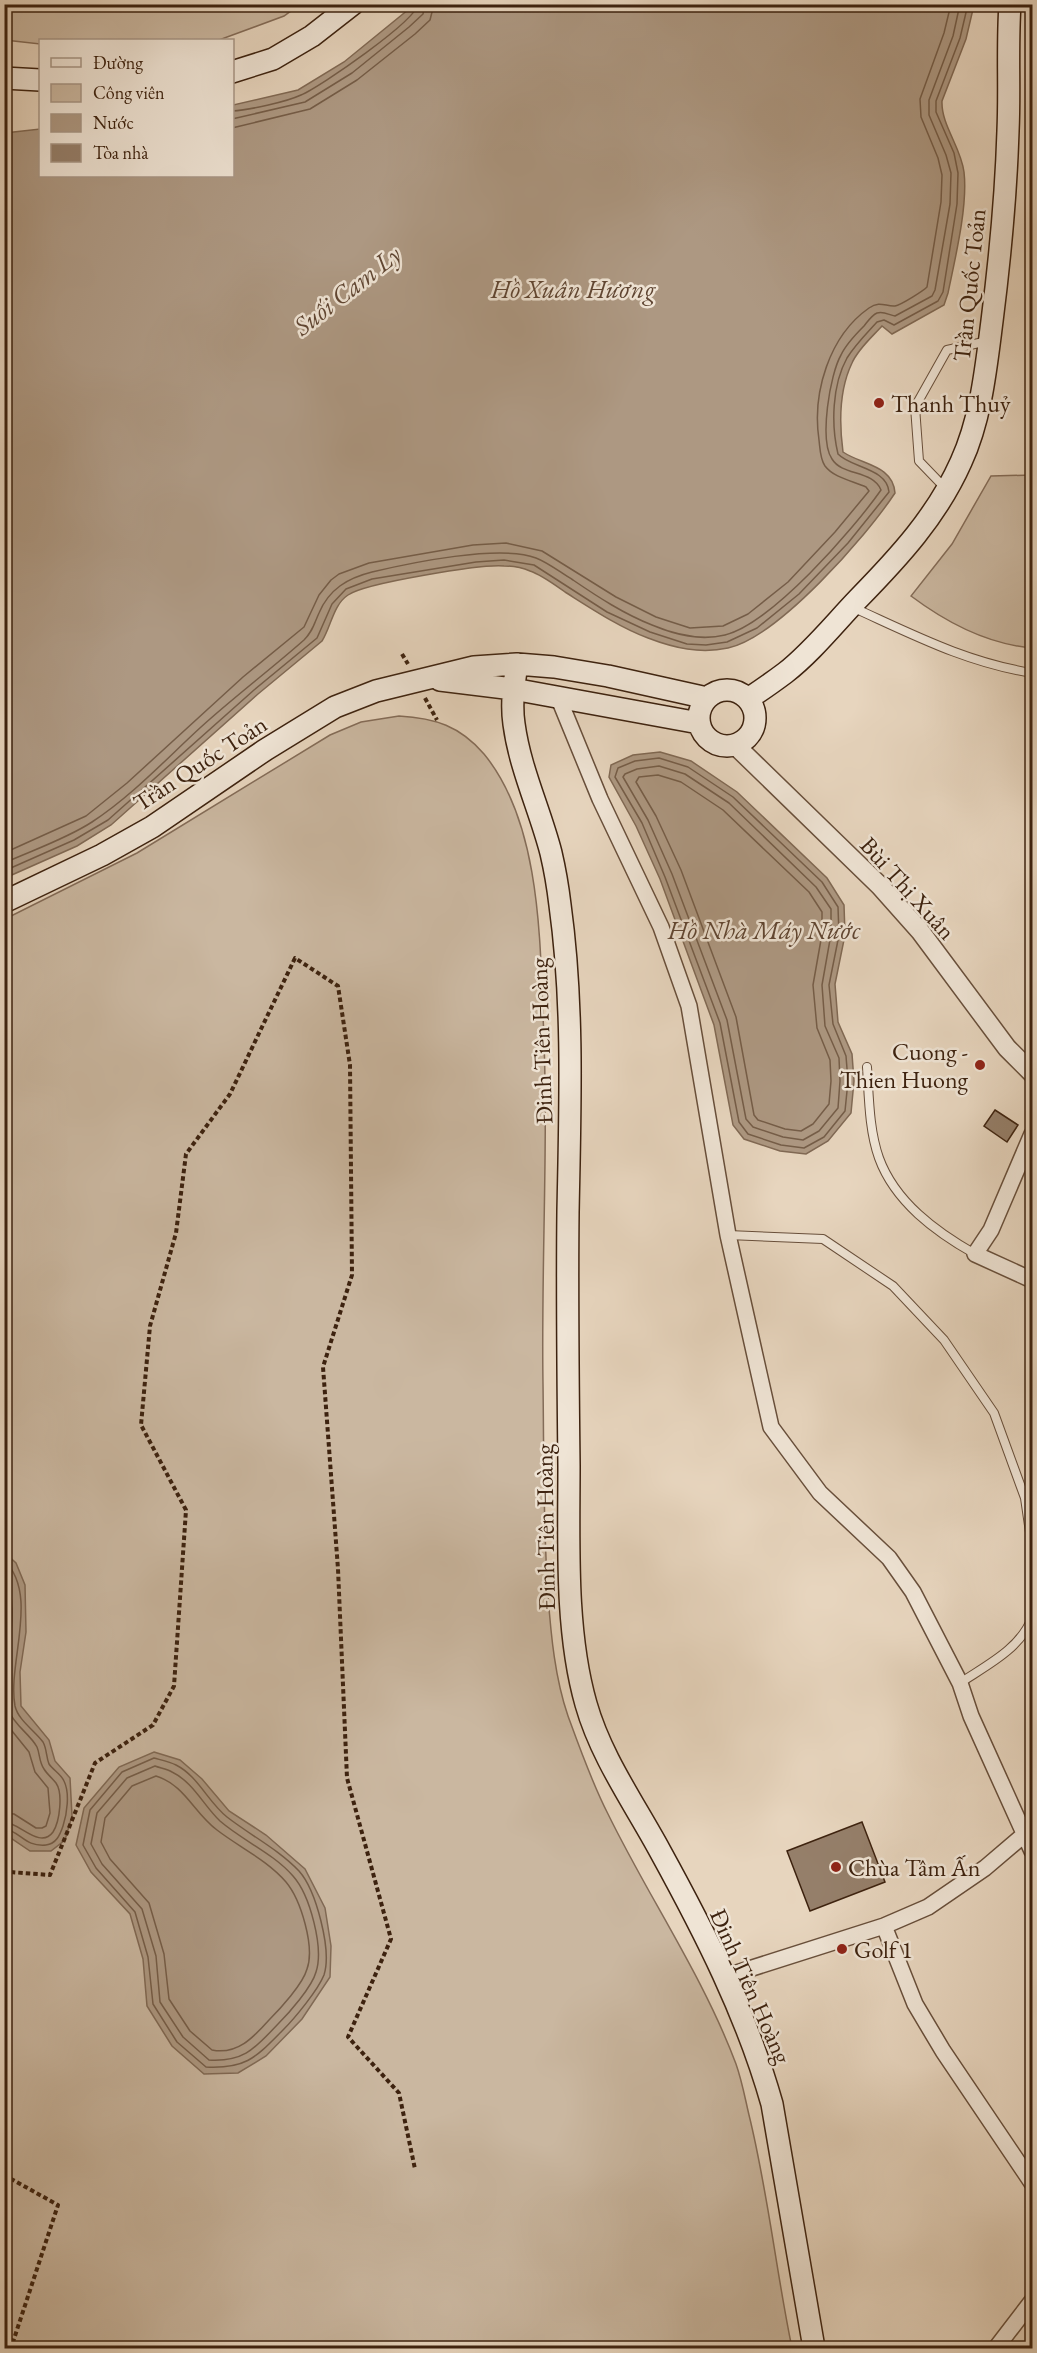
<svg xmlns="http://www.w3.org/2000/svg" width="1037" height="2353" viewBox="0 0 1037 2353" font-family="'EB Garamond',serif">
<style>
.green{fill:#cab7a0;stroke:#846c58;stroke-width:1.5}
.water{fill:#ad9882;stroke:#806954;stroke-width:1.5}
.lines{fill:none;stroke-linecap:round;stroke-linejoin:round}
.shore{stroke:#755d48;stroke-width:1.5}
.building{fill:#957f6a;stroke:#3d220f;stroke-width:1.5}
.service-casing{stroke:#684f3b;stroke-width:10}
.minor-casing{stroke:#684f3b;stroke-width:18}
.tertiary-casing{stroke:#684f3b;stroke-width:21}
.secondary-casing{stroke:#3d220f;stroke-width:24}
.path{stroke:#3d220f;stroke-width:4;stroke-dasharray:4.5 3;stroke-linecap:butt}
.service{stroke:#efe4d5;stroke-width:8}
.minor{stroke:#efe4d5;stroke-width:15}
.tertiary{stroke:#efe4d5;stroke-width:18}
.secondary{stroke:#efe4d5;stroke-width:21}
.poi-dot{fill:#8f2418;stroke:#efe4d5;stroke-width:2}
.labels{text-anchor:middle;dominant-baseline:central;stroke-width:5;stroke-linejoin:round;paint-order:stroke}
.street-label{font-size:24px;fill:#3d220f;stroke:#efe4d5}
.poi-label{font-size:24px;fill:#3d220f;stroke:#efe4d5;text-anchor:start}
.water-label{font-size:26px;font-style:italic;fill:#5f4532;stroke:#efe4d5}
</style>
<rect width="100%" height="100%" fill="#e7d5be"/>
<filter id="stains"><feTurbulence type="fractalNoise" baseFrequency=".00333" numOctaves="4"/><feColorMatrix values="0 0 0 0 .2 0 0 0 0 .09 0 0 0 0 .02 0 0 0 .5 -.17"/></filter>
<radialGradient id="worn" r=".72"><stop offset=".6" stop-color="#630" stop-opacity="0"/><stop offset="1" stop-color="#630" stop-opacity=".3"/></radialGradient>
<path class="green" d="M5,4H299V5L284,16L219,40H40V44L5,40Z
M1032,475V648C987,644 947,623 911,596L952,544L991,476Z
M399,716C435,718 460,726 484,754C539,821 540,933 543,1015C549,1138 541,1261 543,1384C544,1455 543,1525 548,1595C551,1636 555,1678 568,1716C580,1749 592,1783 608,1814C649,1898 703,1976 736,2064C742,2081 745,2098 749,2115C768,2192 776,2271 792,2348H5V919L137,853L330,735L361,722Z"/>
<path class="water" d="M414,5H974L966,39L942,101C941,125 961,147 964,172C968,206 955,259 948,293L944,305L892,334L882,326C872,337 858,349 852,363C839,390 839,422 843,452C862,465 893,465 895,493C866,537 778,637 728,648C700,654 674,648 648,638C619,627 592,609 565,592C555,585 542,575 530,571C523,568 512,566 504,566C482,564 365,583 348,595C333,605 331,627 322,641L258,694L111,825L77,846L5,878V133L40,129V176H232L233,105L298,90L344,62Z
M660,752L691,761L737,792L827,878L844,905L845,935L835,984L838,1022L852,1054L854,1081L851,1113L828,1141L806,1154L780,1151L744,1139L733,1125L714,1025L660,879L636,826L609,777L611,765L633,755Z
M4,1552L16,1563L25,1585L26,1632L20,1672L21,1706L49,1740L55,1761L70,1778L72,1816L65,1840L51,1851H30L5,1834Z
M154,1752L180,1760L202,1779L229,1811L266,1835L305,1869L325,1908L331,1946L330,1977L302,2019L266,2056L238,2073L204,2074L172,2046L147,2006L143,1959L130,1914L91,1872L76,1845L84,1808L119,1767Z"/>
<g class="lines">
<path class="shore" d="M232,111C249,110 286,102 301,95C320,87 416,21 418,4
M232,119L305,102L352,73L409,27L423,14L425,4
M232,128L310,109L357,80L415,34L430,20L434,4
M659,758L688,767L733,797L822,882L838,907L839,935L829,985L833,1024L846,1056L848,1081L845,1111L824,1137L804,1148L781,1145L748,1134L739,1122L720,1023L665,877L642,823L615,777L618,768L635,761Z
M659,766L685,774L729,803L816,887L831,909V934L822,985L825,1026L839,1058L840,1081L838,1108L819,1131L803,1140L783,1137L753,1127L746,1119L727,1020L672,874L648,820L623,777L625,774L637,769Z
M658,775L681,782L723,810L809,892L822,912V934L813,985L817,1028L830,1060L831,1081L829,1104L813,1124L801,1131L785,1129L758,1120L754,1115L736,1017L681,870L656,816L636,782L639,777Z
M4,853L86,816L127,783L243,677L304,627L319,595L331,580L339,574L369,563L473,545L506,543L542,551L616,597L656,617L690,628L723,626L748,614L788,582L835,532L869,491L866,487C853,481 834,478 825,466C820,459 820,448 819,440C812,393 829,336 869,308C880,300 886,307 895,306C901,305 923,291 927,287L941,202L942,175L938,158L921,117L920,99L944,33L951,4
M4,863C33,850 66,839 92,822C132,796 166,759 201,727C234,697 270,670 304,640C313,631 314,624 319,613C329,589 348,578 372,572C410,563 500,544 536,558C549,563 561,573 573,580C598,597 624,614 652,625C676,635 700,641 725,635C772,623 853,530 881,490C873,470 842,476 832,459C819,440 830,374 841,355C846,344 856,334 864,326C868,321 872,315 877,313C884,311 889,315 895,316L932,296L935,290L950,204L951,173L946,155L929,115V100L953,36L960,4
M4,871L74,840L108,820L254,690L317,638L332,604L346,589L372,579L476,562L504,560L534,565L607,612L650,632L687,644L706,645L727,642L757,628L799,594L848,543L889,492C887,468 851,468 838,454C831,425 832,385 847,358C855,345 867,333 877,322L884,320L894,325L938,301L943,292L957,204L958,173L954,153L936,112V101L960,38L968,4
M4,1560C40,1595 7,1663 15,1706C18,1720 35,1731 43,1742C47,1749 46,1757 49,1764C53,1770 61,1774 64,1781C70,1793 67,1814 63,1826C60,1835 56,1844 46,1845C24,1847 21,1831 4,1829
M4,1571C21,1611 6,1647 7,1688C7,1695 6,1704 9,1711C14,1725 30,1734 37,1747C40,1754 39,1762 44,1769C47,1774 52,1778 56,1783C63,1793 60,1821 53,1832C40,1850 19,1822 4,1822
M4,1721L29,1752L35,1772L48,1788L50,1813L46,1826L42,1828H36L14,1814L4,1813
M154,1758C161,1760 170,1762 176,1765C198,1776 208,1802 227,1817C250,1835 278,1849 299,1871C316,1890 332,1950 324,1975C318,1990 295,2018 283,2030C256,2057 247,2069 206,2067L177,2042L153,2004L148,1957L135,1912L96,1868L83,1845L90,1810L122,1772Z
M155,1766C160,1768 167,1769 172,1772C193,1782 204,1806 220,1821C243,1841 273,1853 293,1876C310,1895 324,1948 316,1972C312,1987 289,2013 278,2024C255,2048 245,2062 209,2060L183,2037L160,2002L156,1956L142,1909L102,1864L91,1844L97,1813L127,1778Z
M156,1776C185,1785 194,1813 217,1830C239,1847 267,1860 286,1882C301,1900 315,1947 307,1969C303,1984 280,2009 269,2020C253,2038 237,2055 212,2050L190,2031L169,1999L164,1954L149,1903L110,1859L101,1842L105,1818L132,1786Z"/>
</g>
<path class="building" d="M995,1110L1018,1125L1007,1142L984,1126Z
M862,1822L885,1882L810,1911L787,1851Z"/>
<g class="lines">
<g class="service-casing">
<path id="service" d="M946,489L919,461L915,407L947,350L988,341
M852,607C914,635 965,662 1032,673
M867,1067C869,1097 869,1130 879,1158C895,1202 936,1232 975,1254
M728,1235L823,1239L893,1286L944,1340L994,1413L1025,1498L1032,1546
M960,1683C987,1665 1020,1649 1032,1618"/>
</g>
<g class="minor-casing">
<path id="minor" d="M559,699L600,799L661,927L689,1006L728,1235L771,1427L820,1493L889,1558L913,1592L960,1683L971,1716L1032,1851
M1032,1134L991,1230L975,1254L1032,1280
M884,1926L915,2004L943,2051L1032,2183
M724,1977L884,1926L928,1907L985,1868L1032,1828
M996,2348L1032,2301"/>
</g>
<g class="tertiary-casing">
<path id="tertiary" d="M735,745L880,886L920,931L1007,1048L1032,1073"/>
</g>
<g class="secondary-casing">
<path id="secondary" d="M232,72L273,59L312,36L353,4
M4,78L40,80
M517,664C514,684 511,704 514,724C520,769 540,810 551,853C555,870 558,888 560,905C574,1006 570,1109 568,1212C567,1296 568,1381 569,1466C569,1542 565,1631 586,1704C601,1757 634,1803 660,1851C704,1931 747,2015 772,2104L814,2348
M440,680L513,689L699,723
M699 718a28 28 0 1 1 56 0a28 28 0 1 1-56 0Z
M748,699C760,691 773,682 785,673C811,653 835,623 858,599C899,557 937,516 961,462C981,419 986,368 992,321C1000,258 1006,195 1008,131C1010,89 1007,47 1010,4
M4,902L102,855L152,827L265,750L335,707L376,691L474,667L517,664L554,667L608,676L707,698"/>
</g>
<path class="path" d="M402,654L408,664
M425,698L437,720
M4,1875L10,1872L50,1875L95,1763L153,1725L174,1686L186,1510L141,1425L150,1326L176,1233L186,1154L230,1094L295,958L338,986L350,1065L352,1275L323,1367L338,1569L347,1778L391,1939L348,2037L399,2093L415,2169
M4,2175L58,2205L11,2348"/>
<use href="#service" class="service"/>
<use href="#minor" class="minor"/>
<use href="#tertiary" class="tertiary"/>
<use href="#secondary" class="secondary"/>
</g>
<g class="poi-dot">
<circle cx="879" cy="403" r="6"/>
<circle cx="980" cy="1065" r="6"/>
<circle cx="836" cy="1867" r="6"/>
<circle cx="842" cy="1949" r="6"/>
</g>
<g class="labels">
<g class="street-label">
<text transform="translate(969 285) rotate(-84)">Trần Quốc Toản</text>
<text transform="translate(200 763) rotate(-33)">Trần Quốc Toản</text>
<text transform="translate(908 888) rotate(48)">Bùi Thị Xuân</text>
<text transform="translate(541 1041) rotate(-92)">Đinh Tiên Hoàng</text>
<text transform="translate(545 1527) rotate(-91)">Đinh Tiên Hoàng</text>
<text transform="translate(751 1986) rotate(66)">Đinh Tiên Hoàng</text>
</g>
<g class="poi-label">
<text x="891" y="403">Thanh Thuỷ</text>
<text x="968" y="1051" text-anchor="end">Cuong -<tspan x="968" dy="28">Thien Huong</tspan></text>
<text x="848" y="1867">Chùa Tâm Ấn</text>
<text x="854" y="1949">Golf 1</text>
</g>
<g class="water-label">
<text x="573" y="289">Hồ Xuân Hương</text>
<text transform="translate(347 290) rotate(-38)">Suối Cam Ly</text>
<text x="764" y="930">Hồ Nhà Máy Nước</text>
</g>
</g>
<rect width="1037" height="2353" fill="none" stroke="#e7d5be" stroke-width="24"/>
<rect x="6" y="6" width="1025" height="2341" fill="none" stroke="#3d220f" stroke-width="3"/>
<rect x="12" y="12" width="1013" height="2329" fill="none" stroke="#3d220f" stroke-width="1.5"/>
<rect x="39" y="39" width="195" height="138" fill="#efe4d5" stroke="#a89686" stroke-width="1.5"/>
<rect x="51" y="58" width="30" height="9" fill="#efe4d5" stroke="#a89686" stroke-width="1.5"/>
<text x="93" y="69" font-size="18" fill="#3d220f">Đường</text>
<rect x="51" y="84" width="30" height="18" fill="#cab7a0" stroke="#a89686" stroke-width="1.5"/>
<text x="93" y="99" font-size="18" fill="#3d220f">Công viên</text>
<rect x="51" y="114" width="30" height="18" fill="#ad9882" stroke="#a89686" stroke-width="1.5"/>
<text x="93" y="129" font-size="18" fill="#3d220f">Nước</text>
<rect x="51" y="144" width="30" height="18" fill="#957f6a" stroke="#a89686" stroke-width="1.5"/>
<text x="93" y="159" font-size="18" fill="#3d220f">Tòa nhà</text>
<rect width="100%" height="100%" filter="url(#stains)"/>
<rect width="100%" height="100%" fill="url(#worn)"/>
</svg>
